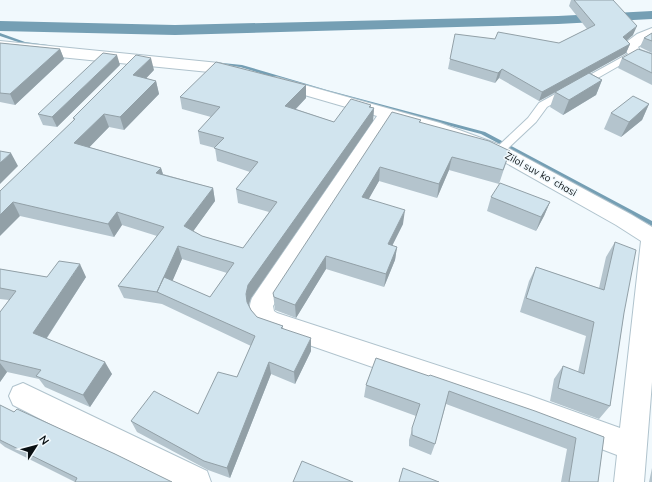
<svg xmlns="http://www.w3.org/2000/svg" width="652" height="482" viewBox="0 0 652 482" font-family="Mulish,sans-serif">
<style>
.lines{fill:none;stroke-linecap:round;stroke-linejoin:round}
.stream{fill:#759fb4;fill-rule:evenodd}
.canal{fill:#759fb4;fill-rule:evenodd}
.lane-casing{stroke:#b0c3cd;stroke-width:2}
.street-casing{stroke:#b0c3cd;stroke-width:2}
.lane{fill:#fff;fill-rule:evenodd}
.street{fill:#fff;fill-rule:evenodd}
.wall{fill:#b4c4cd;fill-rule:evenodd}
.shaded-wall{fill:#92a0a7}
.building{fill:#d1e4ee;stroke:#92a0a7}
.labels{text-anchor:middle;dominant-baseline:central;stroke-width:3;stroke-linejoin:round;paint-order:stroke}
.far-street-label{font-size:10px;fill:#090f12;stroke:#f1f9fd}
</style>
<rect width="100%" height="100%" fill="#f1f9fd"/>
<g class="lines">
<path class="stream" d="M0,33L25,42L48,45L50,46L48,47L24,44L0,36Z
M213,62L242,65L327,90L485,132L652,221V226L481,134L323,92L240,67L213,64Z"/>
<path class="canal" d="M652,11V19L558,24L175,35L0,31V21L175,25L558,16Z"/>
<g class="lane-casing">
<path id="lane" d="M635,50L638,51L640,53L638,55L547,107L536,122L503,153H495L493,151L495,149L528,118L539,103Z"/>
</g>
<g class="street-casing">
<path id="street" d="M652,28V38L638,47L640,50L652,54V65L630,56L621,46L637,34Z
M0,41L219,63L245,70L247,73L245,76L239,78L219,73L0,51Z
M276,77L440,123L506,147L632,215L652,227V382L644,482H614L617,455L528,421L260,328C251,320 247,310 252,298L377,116L270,85L268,82L270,79ZM392,121L428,131L492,155L616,225L641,241L620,428L528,395L277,313L274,311L273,306Z
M23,383L207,471L211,482H164L13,405L9,396L13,387Z"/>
</g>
<use href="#lane" class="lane"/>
<use href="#street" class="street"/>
</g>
<path class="wall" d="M571,0H613L633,35L627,40L630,44L626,53L590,73L602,80L596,95L563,115L550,107L555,93L539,101L499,78L495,83L448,69L450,59L495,39L559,43L587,29L569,6Z
M652,33V53L640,47L644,38Z
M0,43L60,49L64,59L15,105L0,102Z
M652,54V85L618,68L622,58Z
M120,65L57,127L43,125L38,114Z
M154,70L146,78L156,81L159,94L124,130L109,127L89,147L161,168L163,174L213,188L215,201L193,231L202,236L243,248L269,212L238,203L236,189L250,172L217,161L215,148L200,144L198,131L211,117L182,109L180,97L306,85V98L296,109L334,122L370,107L374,108L373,121L251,298L249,305L251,310L257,317L283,326V328L311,351L295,384L271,374L230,478L208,470L137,432L131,421L198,414L237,377L251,346L162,304L124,298L118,286L157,236L122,225L114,237L20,216L0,191L74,120L73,118ZM182,259L227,273L210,297L172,281Z
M649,104L642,120L621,137L604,129L611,113Z
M421,120L420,123L510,151L499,184L449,170L437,198L379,181L368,199L403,224L392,246L397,247L395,260L384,287L326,269L296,318L275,310L273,293Z
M491,197L550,202L544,216L536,231L487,211Z
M615,242L624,313L610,406L599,419L550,401L554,379L563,366L578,372L586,336L520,312L529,281L536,267L599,288L606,257Z
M0,269L47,277H86L47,338L112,374L90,407L45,387L39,379L7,372L0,382V312L9,300L0,299Z
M376,358L604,437L598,482H561L567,449L446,404L435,444L431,455L409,446V440L416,416L364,397L366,385Z
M0,405L14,412L115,454L75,482L5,447L0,443Z
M652,468V482H649Z"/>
<path class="shaded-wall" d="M637,26L633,35L620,46L623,37Z
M630,44L626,53L539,101L542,92Z
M60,49L64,59L15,105L10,94Z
M117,55L120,65L57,127L52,117Z
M151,58L154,70L137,88L133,75Z
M502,69L499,78L495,83L498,73Z
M602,80L596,95L563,115L569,100Z
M156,81L159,94L124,130L120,117Z
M306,85V98L286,119L285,106Z
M649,104L642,120L621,137L629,122Z
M371,105L370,113L374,108L373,121L251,298L248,306L247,302L246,294L248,285Z
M104,114L109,127L80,157L74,143Z
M11,153L18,166L0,184V163Z
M452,157L449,170L437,198L439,184Z
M380,167L379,181L362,211V197Z
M161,168L165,181L156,173Z
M213,188L215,201L187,240L184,226Z
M13,202L20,216L0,236V215Z
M550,202L544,216L536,231L541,217Z
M405,210L403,224L386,258L388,244Z
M117,212L122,225L114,237L108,224Z
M178,246L182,259L166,296L157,292L162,304L157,292Z
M397,247L395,260L384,287L386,274Z
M326,256V269L296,318L295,305Z
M80,264L86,277L42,345L33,333Z
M311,338V351L295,384L294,372Z
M105,362L112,374L90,407L83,395Z
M269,362L271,374L230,478L227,468Z
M0,363L7,372L0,382Z"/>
<path class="building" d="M574,0H613L637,26L623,37L630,44L542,92L502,69L498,73L450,59L455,34L495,39L498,32L559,43L595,25Z
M652,33V41L644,38Z
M0,43L60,49L10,94L0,93Z
M638,49L652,54V73L622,58Z
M103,53L117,55L52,117L38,114Z
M136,55L151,58L133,75L156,81L120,117L104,114L74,143L161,168L156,173L213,188L184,226L202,236L243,248L277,202L236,189L258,162L214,148L224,138L198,131L220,107L180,97L216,62L306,85L285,106L334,122L351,99L371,105L369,107L374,108L248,285L246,294L247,302L251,310L257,317L283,326L281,328L311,338L294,372L269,362L227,468L204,461L131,421L154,391L198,414L218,372L237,377L255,336L157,292L164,277L210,297L234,263L178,246L157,292L118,286L164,227L117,212L108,224L13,202L0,215V191L75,119L73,118Z
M589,73L602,80L569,100L555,92Z
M633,96L649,104L629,122L611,113Z
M392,112L421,120L419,122L489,141L510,151L503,170L452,157L439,184L380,167L362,197L405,210L388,244L397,247L386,274L326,256L295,305L274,297L273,293Z
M0,151L11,153L0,163Z
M500,183L550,202L541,217L491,197Z
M615,242L636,250L624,313L610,406L558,388L563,366L584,374L594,322L526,298L536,267L604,290Z
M59,261L80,264L33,333L105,362L83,395L36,376L41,370L0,360V312L16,291L0,288V269L47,277Z
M376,358L429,376L430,375L535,411L604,437L598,482H569L576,438L449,391L435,444L412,435V428L420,404L366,385Z
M0,405L14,412L17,409L115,454L172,482H75L77,478L0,440Z
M302,461L353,482H293Z
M403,468L439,482H399Z"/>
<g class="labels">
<g class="far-street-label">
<text transform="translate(541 174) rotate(29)">Zilol suv koʻchasi</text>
</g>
</g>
<g transform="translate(36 446) rotate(54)" stroke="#f1f9fd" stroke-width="3" paint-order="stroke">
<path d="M0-3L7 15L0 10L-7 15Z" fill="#090f12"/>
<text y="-6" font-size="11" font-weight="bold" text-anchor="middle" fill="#090f12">N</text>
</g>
</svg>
